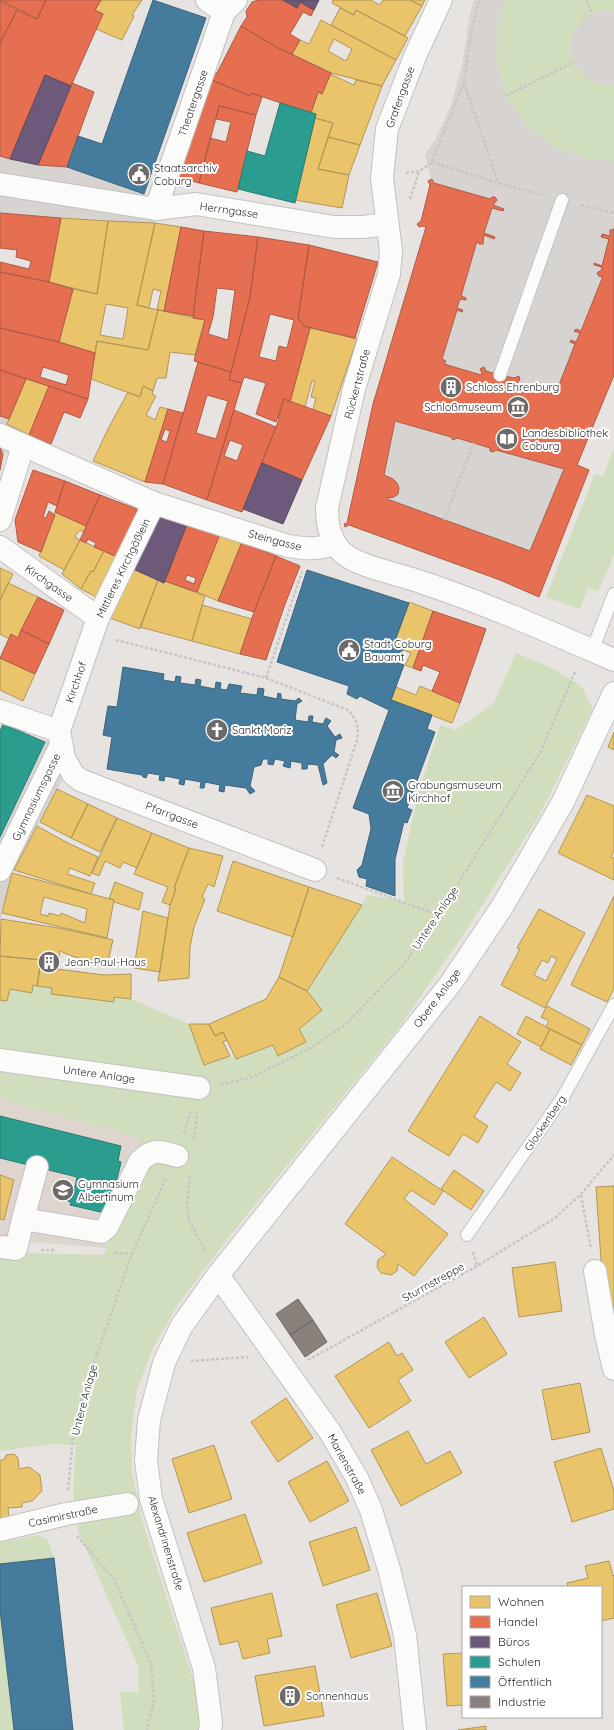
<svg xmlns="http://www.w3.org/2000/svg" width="614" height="1730" viewBox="0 0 614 1730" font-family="Quicksand,sans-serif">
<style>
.education{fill:#ded6ce}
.green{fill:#d0debd}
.plaza{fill:#d7d3d0}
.homes{fill:#e9c46a;stroke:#b09657;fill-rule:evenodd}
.shops{fill:#e76f51;stroke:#ae5a45;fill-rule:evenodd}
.offices{fill:#6d597a;stroke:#594b62}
.schools{fill:#2a9d8f;stroke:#2a7a71}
.public{fill:#457b9d;stroke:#3d637a}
.industry{fill:#8a817c;stroke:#6d6763}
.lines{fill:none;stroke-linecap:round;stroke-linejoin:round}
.lane-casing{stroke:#c1c1c1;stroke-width:14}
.street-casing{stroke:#c1c1c1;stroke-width:24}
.secondary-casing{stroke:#c1c1c1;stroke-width:24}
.path{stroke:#c6c5c5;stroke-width:2.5;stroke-dasharray:3 2;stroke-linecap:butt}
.lane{stroke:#fbfbfa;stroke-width:12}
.street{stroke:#fbfbfa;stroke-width:22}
.secondary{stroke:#fbfbfa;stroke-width:22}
.labels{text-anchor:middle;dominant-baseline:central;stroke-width:4;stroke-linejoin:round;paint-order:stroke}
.street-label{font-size:11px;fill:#2a2a2a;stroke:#fff}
.poi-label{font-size:11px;fill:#2a2a2a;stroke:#fff;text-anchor:start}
</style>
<rect width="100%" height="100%" fill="#e7e3e0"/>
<path class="education" d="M0,1099L143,1139L106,1248L0,1240Z"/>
<path class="green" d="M507,0H614V161L588,159L554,147L526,125L506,96L496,62L497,26Z
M614,448V555L598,592L588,588L580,609L546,597L595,474L603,476Z
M516,653L556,670L582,687L593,709L539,816L467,929L400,1026L229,1237L178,1304L153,1348L137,1390L131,1434L132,1472L143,1524L195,1685L200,1719L198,1730H124L120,1692H139L138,1666L78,1531L73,1491L76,1445L52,1444L0,1451V1252L104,1255L142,1139L0,1099V1000L7,1001L10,989L32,993L33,985L52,988L51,994L113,1002L114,997L131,999L189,1024L205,1065L230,1056L236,1059L273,1045L278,1056L299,1029L322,1010L307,991L362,905L367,895L404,901L403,862L418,795L440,725L456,730L494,703Z
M38,1535L48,1540L54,1558L0,1564V1542Z
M0,1610L14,1730H0Z"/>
<path class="plaza" d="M474,0H507L497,26L496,62L506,96L526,125L554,147L588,159L614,161V229L610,230V236L602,234L601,237L609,239L602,266L594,263V265L602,267L601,271L598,272L597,274L600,277L603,276L581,331L576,329L575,330L580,333L576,342L571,340L570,342L575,344L557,390L552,391V394L516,384L520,380L518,376L514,378L500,375L486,371L484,367L480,369L482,373L481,375L444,364L446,361L442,359L457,310L462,312L463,310L457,308L460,299L466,300V298L461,296L477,241L481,245L484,241V235L494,239L495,237L484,233L496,198L493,197L490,199L434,183V180L431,179L425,154L435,140L450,108L463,61L469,19Z
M606,10L614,11V84L610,85L596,83L583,75L574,62L571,48L573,35L581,22L592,14Z
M0,156L38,165L67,167L144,194L156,209L155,223L108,221L0,213Z
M0,416L9,419L7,424L29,435L23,446L3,455L0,447Z
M395,421L451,437L453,440L457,438L490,448V451L493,452L496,450L564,469L530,551L387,499V498L394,497L398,494L399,488L397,483L393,479L384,475Z
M59,731L69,767L12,873L0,923V837L45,742Z"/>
<path class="homes" d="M101,0H142L132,15L134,16L122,40L96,29L103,14L95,10Z
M333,0H371L380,5L383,0H410L422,6L405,36L356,10L354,15L332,3Z
M410,0H425L422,6Z
M340,8L354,15L356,10L408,38L396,60L331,25Z
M321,20L396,60L382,86L331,73L292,54L300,40L309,44ZM334,39L352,49L346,61L328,51Z
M330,74L354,85L356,80L382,86L360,145L328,137L333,123L315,118L316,114L311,113L318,92L322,94Z
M315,118L333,123L318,169L349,175L342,208L295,200Z
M328,137L360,145L349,175L318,169Z
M61,218L108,221L97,294L49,282Z
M108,221L155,223L137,305L158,310L148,350L97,341L95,353L59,342L73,289L97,294ZM106,304L128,308L123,339L100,335Z
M155,223L181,227L164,311L157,309L161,291L153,289L149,308L137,305Z
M158,310L205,320L195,355L170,352L166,378H157L153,391L143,386L140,397L91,379L97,341L148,350Z
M310,328L357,339L331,416L313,410L316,398L311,397L315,381H312L305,407L290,402Z
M26,379L49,386L29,435L7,424Z
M143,386L153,391L152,394L156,396L146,415L155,420L160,407L168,409L145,482L93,461L108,429L128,392L140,397Z
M55,512L86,526L84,532L80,530L76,535L75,537L80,540L64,570L39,556Z
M220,533L242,542L218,601L197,592Z
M80,540L104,551L93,572L91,571L81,589L62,574Z
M104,551L122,559L102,600L81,589L91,571L93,572Z
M129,567L158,580L140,629L110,618Z
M0,568L13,574L0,600Z
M158,580L164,583L165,581L205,596L192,641L140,627Z
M8,583L38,597L18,638L11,634L9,639L0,634V600Z
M409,602L433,611L413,668L405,665L411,653L393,646Z
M202,605L252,619L240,654L192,641Z
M0,658L35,674L23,701L0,690Z
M420,686L460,703L452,723L391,700L396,687L416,695Z
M614,732V750L608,747Z
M57,789L88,804L71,838L40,822Z
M587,795L614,806V851L611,857L614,858V880L558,853Z
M88,804L117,818L100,852L71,838Z
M117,818L152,833L137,868L123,862L120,868L105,861L99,876L92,873Z
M37,826L68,843L98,857L90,876L70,868L67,874L95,883L91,894L14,870Z
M152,833L189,848L174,888H176L170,905L162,902L168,887L134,874Z
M189,848L223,856L214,887L208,884L202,897L205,899L194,927L190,947L189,978L158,981L170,905L176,888H174Z
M233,861L309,887L293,937L217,911Z
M12,873L114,900L107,938L2,913ZM44,897L87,909L85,923L61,913L60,916L49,913L48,916L40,914Z
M115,882L143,893L139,910L114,902V900L109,899Z
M309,887L362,905L307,991L279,977Z
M614,896V989L607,1002L571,985Z
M539,909L585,933L545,1008L501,985L520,949L517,948ZM551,956L557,959L546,981L534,975L542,960L548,963Z
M143,911L168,918L160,972L134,968Z
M1,919L59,928L113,940L107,965L71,956L60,951L57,969L104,975L131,974V999L114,997V1002L51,994L52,988L37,986L41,960L0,956Z
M0,956L41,960L37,986L33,985L32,993L10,989L7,1001L0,1000Z
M279,977L307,991L322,1010L299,1029L306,1042L278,1056L273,1045L236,1059L223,1032L215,1036L209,1024L266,999Z
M547,1006L590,1029L582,1045L546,1027L549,1021L541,1017Z
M480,1016L521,1042L507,1064L521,1073L510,1091L496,1082L474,1117L488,1126L478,1143L463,1134L449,1156L408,1131Z
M526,1016L550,1029L541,1047L517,1034Z
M189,1024H209L215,1036L223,1032L227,1040L223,1042L230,1056L204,1065Z
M550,1029L582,1045L571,1065L540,1049Z
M392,1157L443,1191L434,1205L411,1190L404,1199L448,1234L414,1276L398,1264L397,1271L391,1275L381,1273L377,1267L378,1260L386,1254L345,1224Z
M454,1170L484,1191L471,1210L441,1189Z
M0,1175L14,1180L4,1220L0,1219Z
M614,1186V1338L602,1274L596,1187Z
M555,1262L562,1311L519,1317L512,1268Z
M484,1317L507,1354L469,1378L445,1342Z
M389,1342L397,1356L402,1353L413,1370L398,1380L411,1401L369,1428L335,1376Z
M580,1383L590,1432L552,1440L542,1390Z
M286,1398L313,1438L278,1462L251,1422Z
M408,1431L426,1464L450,1451L462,1473L401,1506L371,1450Z
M214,1445L232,1499L189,1513L172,1459Z
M601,1448L614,1491V1509L572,1522L554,1462Z
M14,1454L18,1458L19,1469L29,1467L40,1475L42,1491L32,1501L22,1503V1507L8,1508L9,1519L0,1520V1460H4L6,1455Z
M327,1461L349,1501L310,1522L288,1482Z
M245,1514L262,1563L204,1582L187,1533Z
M356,1527L370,1570L323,1586L309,1542Z
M609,1561L613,1576L614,1575V1618L601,1621V1587H568L567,1583L588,1578L585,1566Z
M272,1593L282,1636L267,1639L270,1653L243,1659L238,1641L220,1645L211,1608Z
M377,1593L392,1646L351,1658L336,1605Z
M463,1653V1705L447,1706L443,1654Z
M315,1666L324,1716L264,1726L255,1676Z
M486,1726V1730H458Z"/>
<path class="shops" d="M0,0H46L37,19Z
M46,0H101L95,10L103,14L71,86L45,75L10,159L0,156V43L17,10L37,19Z
M258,0H283L297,8L300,2L314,10L311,16L303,12L290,34L300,40L292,54L278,48L241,26L247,17L246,11L252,2Z
M0,1L17,10L0,43Z
M241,26L278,48L331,73L322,94L318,92L311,113L251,93L250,96L209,79L214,71L217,73Z
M209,79L250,96L251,93L262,97L256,115L219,106L199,183L172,175Z
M72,83L94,92L67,167L38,165Z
M219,106L256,115L237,192L199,183L210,138L226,142L231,122L216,119Z
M432,179L434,183L490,199L492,197H495L497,200L493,205L504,209L503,211L492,208L484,233L495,237L494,239L484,235L483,244H479L477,241L461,296L466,298V300L460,299L457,308L463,310L462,312L457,310L442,359L446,361L444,364L481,375L482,373L480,369L484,367L486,371L500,375L514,378L519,376L520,380L516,384L552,394V391L557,390L575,344L570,342L571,340L576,342L580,333L574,331L576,329L581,331L603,276L600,277L597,274L598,272L601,271L602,267L594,265V263L602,266L609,239L601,237L602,234L610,236V230L614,229V375L577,465L589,470L539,597L500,580L349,525L345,527L344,524L347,523L373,404L426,227L423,226L419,227L417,224L421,221L430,185L428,181ZM395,421L451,437L453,440L457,438L490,448V451L493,452L496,450L564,469L530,551L387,499V498L394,497L398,494L399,488L397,483L393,479L384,475Z
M0,213L61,218L49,282L0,272V262L29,269L31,261L16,257L17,250L0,248Z
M181,227L204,231L193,316L164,311Z
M204,231L258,237L250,297L231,372L194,361L205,320L193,318ZM217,288L235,290L228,340L208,334L213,317Z
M258,237L309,245L298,318L304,326L310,328L290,402L284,399L276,422L256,414L266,383L244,377L242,383L229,380L250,297ZM270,314L294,320L287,348L279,346L276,361L259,357Z
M309,245L378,262L355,338L304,326L298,318Z
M0,272L49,282L73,289L59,342L0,328Z
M0,328L59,342L95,353L88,399L0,370ZM43,367L69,375L66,385L40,377Z
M198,362L231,372L229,380L242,383L207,500L163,484ZM207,395L228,401L216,439L196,433Z
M0,370L26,379L9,419L0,416Z
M49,386L88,399L80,418L64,412L51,444L29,435Z
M284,399L331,416L302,480L262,463L279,419L278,418Z
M168,409L183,413L163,484L145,482ZM165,429L170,431L167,442L161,440Z
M234,410L276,427L242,512L207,500ZM230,440L243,445L237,461L224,456Z
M0,447L3,455L0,470Z
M33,470L65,481L57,506L48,502L43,517L46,518L49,511L55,515L41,552L18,542L15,520Z
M65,481L100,495L86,526L55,512Z
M100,495L137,509L122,559L94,547L96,543L88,539L86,543L80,540Z
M187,524L220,534L197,592L165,581ZM187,575L196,578L194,584L185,580Z
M242,542L276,556L254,612L218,601Z
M276,556L300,566L285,604L266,660L240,654L254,612Z
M38,597L64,610L49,644L21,630Z
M433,611L486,629L460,703L432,691L440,672L423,665L421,671L413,668Z
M21,630L49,644L35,674L0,658L11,634L18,638Z"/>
<path class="offices" d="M283,0H319L314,10L300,2L297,8Z
M45,75L71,86L38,165L10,159Z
M262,463L302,480L283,524L243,509Z
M156,513L187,524L164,583L131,568Z"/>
<path class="schools" d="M280,103L316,114L295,203L238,189L247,151L265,156Z
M3,724L45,742L0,837V731Z
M0,1116L121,1146L118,1161L121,1162L109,1214L70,1205L71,1202L62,1199L65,1185L75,1187L77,1177L0,1158Z"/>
<path class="public" d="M153,0L206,18L144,194L67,167L78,136L102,144Z
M307,570L409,603L393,646L403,650L398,663L404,665L391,700L432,715L427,729L435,732L407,808L412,810L407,823L404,822L395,859V896L366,886L367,879L359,877L357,870L362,865L371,829L369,814L353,808L389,710L360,696L357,699L347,694L349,686L277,662Z
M123,667L164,674L163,680L175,682L176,676L181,677L180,683L195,685L196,679L201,680L200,686L215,689L216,682L221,683L220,689L227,690L229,684L242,686L240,693L257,695L258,688L264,689L263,696L277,699L278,693L281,694V699L295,701L299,698L302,701L297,704L295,720L308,722L309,716H313L312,722L323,724L326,718L331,721L327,726L335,737L340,734L342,738L336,740L334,752L339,755L336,758L332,755L323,764L327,783L323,785L318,765L308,764L307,769H302V763L291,761L290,768L283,766L285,761L275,759L273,765L268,764V759H263L261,765L254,767L250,786L255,791L250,794L246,788L225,785L224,792L219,791L220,785L205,782L204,788H200L201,782L185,779L184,785L179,784L180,779L165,776L164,781L159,780L160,775L148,773L146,778L143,777L142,775L107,769L112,737L103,735L108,706L117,707Z
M54,1558L73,1730H14L0,1610V1564Z"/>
<path class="industry" d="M298,1299L313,1320L290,1335L276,1314Z
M313,1320L327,1342L305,1357L290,1335Z"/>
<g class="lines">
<g class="lane-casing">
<path id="lane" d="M500,375L562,200
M592,651L614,594
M467,1235L563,1097L614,1005"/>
</g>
<g class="street-casing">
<path id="street" d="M207,0L224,12
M0,184L156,209L196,204L334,227H363L387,224
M156,209L224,12L236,0
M0,435L154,503L288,546C308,549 315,550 334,544
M154,503L98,618L59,731L64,758L73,774L80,780L315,870
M0,520L23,446
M0,547L98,618
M0,711L59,731
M0,870L61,745
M0,1060L199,1088
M23,1219L37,1167
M0,1247L16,1249L23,1219L101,1232L107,1227L140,1161C154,1148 159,1151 177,1156
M595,1271L606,1335L614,1369
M218,1275L330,1432L357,1478L371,1510L389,1569L405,1635L415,1730
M0,1530L66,1514L127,1504
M210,1730L211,1723L204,1668L151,1499L146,1460L149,1420L164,1363L181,1327L218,1275L451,983L502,907L563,802L614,693"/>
</g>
<g class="secondary-casing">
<path id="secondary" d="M441,0L416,54L387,129L382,178L391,251L389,274L354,389L327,508C327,524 330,541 342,552C357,567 400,574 421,582C487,604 550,632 614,660"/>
</g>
<path class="path" d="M586,0L592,14
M464,83L498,182
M506,96L574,62
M432,162L498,183L543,195
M406,173L420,171L432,162L464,82L470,38L479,0
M410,199L419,172
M581,205L614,213
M444,520L474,443
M116,640L266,678L348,710C357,720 359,726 357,740L322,847
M266,678L302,572
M337,878L438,915
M221,1085L252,1077L311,1048L346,1024L404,964L438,915L540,753L576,670
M184,1133L191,1111
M194,1139L197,1112
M190,1176L187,1203L189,1221L206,1252
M581,1195L591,1249
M41,1250H54
M473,1252L477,1266
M115,1253L132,1254
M308,1360L477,1266L555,1218L581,1194L614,1155
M191,1361L248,1357
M68,1490L74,1428L85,1388L132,1254L166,1178
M77,1536L114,1579L151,1664L154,1700L147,1730"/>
<use href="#lane" class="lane"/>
<use href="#street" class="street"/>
<use href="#secondary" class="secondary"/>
</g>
<defs>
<g id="civic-disc" transform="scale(1.15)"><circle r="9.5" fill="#6c6b6a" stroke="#fff"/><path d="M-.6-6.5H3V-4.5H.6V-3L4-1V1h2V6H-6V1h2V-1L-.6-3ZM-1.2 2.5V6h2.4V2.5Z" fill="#fff"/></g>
<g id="building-disc" transform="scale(1.15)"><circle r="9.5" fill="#6c6b6a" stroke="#fff"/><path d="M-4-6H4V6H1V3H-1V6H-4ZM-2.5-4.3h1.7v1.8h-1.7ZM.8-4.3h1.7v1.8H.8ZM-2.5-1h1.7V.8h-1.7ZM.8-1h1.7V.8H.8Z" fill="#fff"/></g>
<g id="museum-disc" transform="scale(1.15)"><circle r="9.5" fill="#6c6b6a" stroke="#fff"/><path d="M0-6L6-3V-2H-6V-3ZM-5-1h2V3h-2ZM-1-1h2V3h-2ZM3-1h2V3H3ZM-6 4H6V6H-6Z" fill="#fff"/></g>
<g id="library-disc" transform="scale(1.15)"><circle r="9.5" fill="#6c6b6a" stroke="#fff"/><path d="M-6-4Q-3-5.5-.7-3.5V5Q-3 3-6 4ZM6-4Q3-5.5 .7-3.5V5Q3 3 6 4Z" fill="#fff"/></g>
<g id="church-disc" transform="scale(1.15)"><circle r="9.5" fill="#6c6b6a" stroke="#fff"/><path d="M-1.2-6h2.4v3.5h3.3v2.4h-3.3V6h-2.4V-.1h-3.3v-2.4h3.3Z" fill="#fff"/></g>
<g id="school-disc" transform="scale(1.15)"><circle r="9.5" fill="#6c6b6a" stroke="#fff"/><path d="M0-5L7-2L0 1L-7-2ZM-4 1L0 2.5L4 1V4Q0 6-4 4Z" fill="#fff"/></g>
</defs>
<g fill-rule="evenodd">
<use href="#civic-disc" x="139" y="174"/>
<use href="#building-disc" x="451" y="387"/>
<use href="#museum-disc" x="518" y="407"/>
<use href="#library-disc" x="507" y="439"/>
<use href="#civic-disc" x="349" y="650"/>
<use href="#church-disc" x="217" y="730"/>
<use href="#museum-disc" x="393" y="791"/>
<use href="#building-disc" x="49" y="962"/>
<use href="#school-disc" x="63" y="1190"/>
<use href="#building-disc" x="290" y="1696"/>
</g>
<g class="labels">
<g class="street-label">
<text transform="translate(400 97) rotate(-70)">Grafengasse</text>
<text transform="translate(193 103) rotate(-71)">Theatergasse</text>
<text transform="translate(229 210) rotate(8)">Herrngasse</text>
<text transform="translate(357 384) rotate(-75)">Rückertstraße</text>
<text transform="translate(275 540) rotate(15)">Steingasse</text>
<text transform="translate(123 568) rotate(-64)">Mittleres Kirchgäßlein</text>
<text transform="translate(49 583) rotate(35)">Kirchgasse</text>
<text transform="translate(76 682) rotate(-71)">Kirchhof</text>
<text transform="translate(36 797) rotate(-64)">Gymnasiumsgasse</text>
<text transform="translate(172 815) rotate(21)">Pfarrgasse</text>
<text transform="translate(435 918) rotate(-56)">Untere Anlage</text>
<text transform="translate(437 998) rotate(-53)">Obere Anlage</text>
<text transform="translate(99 1074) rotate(8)">Untere Anlage</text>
<text transform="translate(545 1123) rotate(-56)">Glockenberg</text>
<text transform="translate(433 1282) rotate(-29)">Sturmstreppe</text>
<text transform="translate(84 1400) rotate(-75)">Untere Anlage</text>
<text transform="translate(347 1464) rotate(61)">Marienstraße</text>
<text transform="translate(63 1516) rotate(-12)">Casimirstraße</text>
<text transform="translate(166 1543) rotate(73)">Alexandrinenstraße</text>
</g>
<g class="poi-label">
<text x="154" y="168">Staatsarchiv<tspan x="154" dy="13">Coburg</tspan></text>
<text x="466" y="387">Schloss Ehrenburg</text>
<text x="502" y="407" text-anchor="end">Schloßmuseum</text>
<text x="522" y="433">Landesbibliothek<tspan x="522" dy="13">Coburg</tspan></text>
<text x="364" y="644">Stadt Coburg<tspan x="364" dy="13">Bauamt</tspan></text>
<text x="232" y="730">Sankt Moriz</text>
<text x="408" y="785">Grabungsmuseum<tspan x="408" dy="13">Kirchhof</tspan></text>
<text x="64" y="962">Jean-Paul-Haus</text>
<text x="78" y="1184">Gymnasium<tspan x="78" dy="13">Albertinum</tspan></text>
<text x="306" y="1696">Sonnenhaus</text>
</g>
</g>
<rect x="462" y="1586" width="140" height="132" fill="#ffffff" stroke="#aaaaaa"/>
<rect x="470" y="1596" width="20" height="12" fill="#e9c46a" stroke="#aaaaaa"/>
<text x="498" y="1606" font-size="12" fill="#2a2a2a">Wohnen</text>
<rect x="470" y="1616" width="20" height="12" fill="#e76f51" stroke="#aaaaaa"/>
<text x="498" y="1626" font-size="12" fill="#2a2a2a">Handel</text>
<rect x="470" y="1636" width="20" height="12" fill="#6d597a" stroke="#aaaaaa"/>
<text x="498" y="1646" font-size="12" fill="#2a2a2a">Büros</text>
<rect x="470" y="1656" width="20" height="12" fill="#2a9d8f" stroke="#aaaaaa"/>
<text x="498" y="1666" font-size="12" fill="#2a2a2a">Schulen</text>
<rect x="470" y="1676" width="20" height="12" fill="#457b9d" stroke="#aaaaaa"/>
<text x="498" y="1686" font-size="12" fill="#2a2a2a">Öffentlich</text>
<rect x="470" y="1696" width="20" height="12" fill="#8a817c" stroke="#aaaaaa"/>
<text x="498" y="1706" font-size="12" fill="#2a2a2a">Industrie</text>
</svg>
